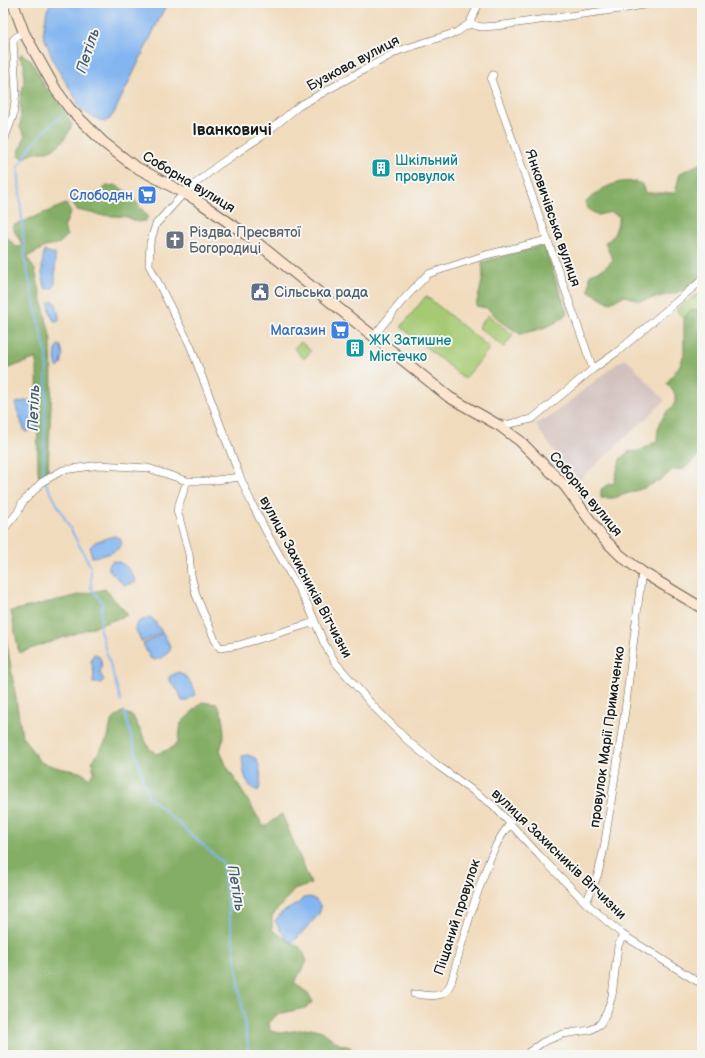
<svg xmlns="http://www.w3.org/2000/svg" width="705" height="1058" viewBox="0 0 705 1058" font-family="'Balsamiq Sans',sans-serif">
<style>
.industrial{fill:#d1c0bd}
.green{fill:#a6ca73;stroke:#617348}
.forest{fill:#84ae65;stroke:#506540}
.water{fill:#83b5f0;stroke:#506886}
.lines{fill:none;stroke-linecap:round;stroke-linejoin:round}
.stream{stroke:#83b5f0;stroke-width:2}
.street-casing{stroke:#675f54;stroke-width:8}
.secondary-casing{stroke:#675f54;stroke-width:12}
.street{stroke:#fff;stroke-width:7}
.secondary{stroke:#fbe5cf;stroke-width:10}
.labels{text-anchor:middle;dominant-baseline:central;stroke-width:4;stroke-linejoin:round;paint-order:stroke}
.street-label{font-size:14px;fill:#1c1c1c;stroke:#f6f6f2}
.culture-label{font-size:14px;fill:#0d838f;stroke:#f6f6f2;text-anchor:start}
.shop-label{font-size:14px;fill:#366cbe;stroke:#f6f6f2;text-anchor:end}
.worship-label{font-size:14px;fill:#5b616d;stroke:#f6f6f2;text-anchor:start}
.service-label{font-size:14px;fill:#4e5e75;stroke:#f6f6f2;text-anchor:start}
.water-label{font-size:15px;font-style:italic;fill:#455971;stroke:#f6f6f2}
.quarter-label{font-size:16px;font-weight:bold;fill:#1c1c1c;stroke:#f6f6f2}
</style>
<rect width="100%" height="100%" fill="#f6f6f2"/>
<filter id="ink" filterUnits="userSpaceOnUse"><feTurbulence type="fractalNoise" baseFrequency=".025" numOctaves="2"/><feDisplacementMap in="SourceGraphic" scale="8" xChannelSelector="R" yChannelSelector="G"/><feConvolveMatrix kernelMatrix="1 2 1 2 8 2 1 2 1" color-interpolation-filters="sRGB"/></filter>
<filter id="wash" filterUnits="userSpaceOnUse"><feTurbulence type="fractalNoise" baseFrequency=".012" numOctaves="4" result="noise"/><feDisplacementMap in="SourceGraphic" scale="16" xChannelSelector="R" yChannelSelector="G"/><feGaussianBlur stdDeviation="0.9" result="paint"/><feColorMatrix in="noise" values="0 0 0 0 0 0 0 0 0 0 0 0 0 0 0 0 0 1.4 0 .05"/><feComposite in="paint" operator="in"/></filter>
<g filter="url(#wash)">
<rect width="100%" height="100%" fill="#f1dbbd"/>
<path class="industrial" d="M627,359L665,401L576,483L535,424L551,416L619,362Z"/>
<path class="green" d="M702,291V324L697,310L690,311L684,319L676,310Z
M426,296L490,348L465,379L401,327Z
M488,315L513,335L504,347L478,327Z
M301,342L311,351L304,359L294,348Z"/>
<path class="forest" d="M21,54L30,59L47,89L61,105L72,125C66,139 59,149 42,152C36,153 30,154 24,158L18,155L25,136L20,128L21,119L20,101L24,81V64L19,57Z
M702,163V277L687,288L676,293L639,301L629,297L623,296L610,303L589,291L590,274C600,271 607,268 613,259L609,252L605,242C616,239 616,226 620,217L611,212L598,215L589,210L585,203C599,188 622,176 642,184L645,193H675L680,173Z
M115,185L129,193L148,217L145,221L138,222L127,217L100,215L77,210L70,198L73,195H94L107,186Z
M66,204L71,212L64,227L67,236L60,243L45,247L27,257L35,270L51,340L52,384L48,470L39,479L38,470L37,358L3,370V280L7,274L6,266L3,263V233L16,247L22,246C20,238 15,234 12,226Z
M544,245L567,313C555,327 537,330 520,334L501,322L487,308L476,306L483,277L482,262Z
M697,310L702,324V455L696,458L684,469L672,470L662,479L644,488L614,498H601V489L607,485L614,483L620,459L628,452L639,451L657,441C657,424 663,415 675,403V394L667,383L680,365L684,354V319L690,311Z
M105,589L128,615L19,653L11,611Z
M3,619L22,736L40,762L59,768L80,772L89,778L94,772L92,762L108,738L111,721L122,712L133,716L149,748L156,754L170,749L178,742L181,723L202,702L217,704L223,717L224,737L220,750L226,765L264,827L282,814L311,884L294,890L272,916V930L302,949L307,961L294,983L308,993L313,1002L305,1008L278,1014L269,1022L270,1031L281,1033L311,1028L322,1031L339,1044L350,1047L355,1055H3Z"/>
<path class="water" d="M51,3H167L114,113L110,119L104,122C96,119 82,111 76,105L78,102L55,65L43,34L47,10Z
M44,251L55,254V283L53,288L46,289C40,276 42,264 44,251Z
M52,301L56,303L59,317V321H54L50,312L49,303Z
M58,345L61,346L63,355L61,365L58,368C54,362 55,351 58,345Z
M29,400L31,402L37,429L25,432L16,407V403Z
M114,536L120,538L122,544C117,553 102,556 92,557L90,547L95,542Z
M113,561C125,562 131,571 136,582L124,585L110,571L108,565Z
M149,617L153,619L162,632L142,642L135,628L137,623Z
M163,633L170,646V651L161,658L155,660L150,658L143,644Z
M96,654C103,658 102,666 100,673L104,680L101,683H93L94,673L91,660L93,655Z
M178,672C186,674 195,687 196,695L192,696L187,701H182L179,692L169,680V677Z
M248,755C250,756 253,757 255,758C261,763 262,785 258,791C244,786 243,769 242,756Z
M310,897L316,900L321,907L319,914L296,939L290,942L282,933L275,921L281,913L299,903L303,898Z"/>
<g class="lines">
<path class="stream" d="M61,116L43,132L30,148L18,167L25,262L47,358L43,478L91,567V588L102,602L100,630L121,701
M124,711L148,796L222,862L249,1055"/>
</g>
</g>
<g filter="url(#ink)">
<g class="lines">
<g class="street-casing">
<path id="street" d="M654,3L627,8L496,26L482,27L469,24L457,32L398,51L358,73L299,106L262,136L217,166L184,193L156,224L150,243L149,265L190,345L240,477L252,504L269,537L308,605L324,643L335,662L375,708L408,741L437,765L493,805L539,855L586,903L623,935L695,980L702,983
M469,24L479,3
M493,75L491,79L593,369
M3,143L13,116L16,92L13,40L16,37L24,33
M373,337L403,300L428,274L486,255L547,240
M500,426L532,419L593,369L617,352L702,280
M187,481L177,510L189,554L191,575L196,595L215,640L220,648L239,645L315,622
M3,530L18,512L22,503L42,482L63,470L100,465L148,468L187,481H208L240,477
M586,903L598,874L604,848L625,711L642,572
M414,994C431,995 443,1001 451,983C460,949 469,916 481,883C489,861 495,841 511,823
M527,1055L529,1052L543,1042L563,1034L590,1030L600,1024L607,1012L612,996L618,946L623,935"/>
</g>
<g class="secondary-casing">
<path id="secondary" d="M13,3L24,33L56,90L70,109L103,142L134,166L195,199L251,238L449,397L500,426L520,441L565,486L603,538L620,555L642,572L702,608"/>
</g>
<use href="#street" class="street"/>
<use href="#secondary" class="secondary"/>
</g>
</g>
<defs>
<g id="building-square" transform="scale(1)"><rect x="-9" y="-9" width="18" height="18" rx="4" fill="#0f9aa8" stroke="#f6f6f2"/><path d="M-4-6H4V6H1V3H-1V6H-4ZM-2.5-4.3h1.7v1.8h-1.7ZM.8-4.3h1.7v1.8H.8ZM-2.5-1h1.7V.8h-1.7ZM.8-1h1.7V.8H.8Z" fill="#fff"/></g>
<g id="supermarket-square" transform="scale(1)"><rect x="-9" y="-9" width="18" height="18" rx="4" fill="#3f7fe0" stroke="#f6f6f2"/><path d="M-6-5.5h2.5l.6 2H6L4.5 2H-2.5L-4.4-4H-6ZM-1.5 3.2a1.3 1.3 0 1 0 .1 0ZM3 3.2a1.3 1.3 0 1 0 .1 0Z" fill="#fff"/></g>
<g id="church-square" transform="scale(1)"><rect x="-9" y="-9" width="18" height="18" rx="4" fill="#6b7280" stroke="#f6f6f2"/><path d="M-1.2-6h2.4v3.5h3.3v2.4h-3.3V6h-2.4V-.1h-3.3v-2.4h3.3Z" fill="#fff"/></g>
<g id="civic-square" transform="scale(1)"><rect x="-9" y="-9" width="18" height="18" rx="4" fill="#5c6f8a" stroke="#f6f6f2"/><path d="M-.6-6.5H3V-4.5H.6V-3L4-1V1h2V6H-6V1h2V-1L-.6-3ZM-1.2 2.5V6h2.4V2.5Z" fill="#fff"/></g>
</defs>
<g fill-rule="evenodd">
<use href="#building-square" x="381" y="168"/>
<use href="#supermarket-square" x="147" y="195"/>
<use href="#church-square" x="175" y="240"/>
<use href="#civic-square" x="260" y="292"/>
<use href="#supermarket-square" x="340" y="330"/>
<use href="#building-square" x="355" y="348"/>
</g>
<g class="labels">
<g class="street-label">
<text transform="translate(353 63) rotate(-28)">Бузкова вулиця</text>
<text transform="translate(189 182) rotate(31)">Соборна вулиця</text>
<text transform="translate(553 218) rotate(71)">Янковичівська вулиця</text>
<text transform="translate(586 494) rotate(50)">Соборна вулиця</text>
<text transform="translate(306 577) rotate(62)">вулиця Захисників Вітчизни</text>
<text transform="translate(607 737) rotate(-82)">провулок Марії Примаченко</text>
<text transform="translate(559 854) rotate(44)">вулиця Захисників Вітчизни</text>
<text transform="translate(457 917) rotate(-72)">Піщаний провулок</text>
</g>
<g class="culture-label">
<text x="395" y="160">Шкільний<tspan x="395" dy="16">провулок</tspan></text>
<text x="369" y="340">ЖК Затишне<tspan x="369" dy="16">Містечко</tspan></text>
</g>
<g class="shop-label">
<text x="133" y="195">Слободян</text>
<text x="326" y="330">Магазин</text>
</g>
<g class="worship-label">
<text x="189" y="232">Різдва Пресвятої<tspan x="189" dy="16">Богородиці</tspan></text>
</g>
<g class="service-label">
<text x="274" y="292">Cільська рада</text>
</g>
<g class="water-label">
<text transform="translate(88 51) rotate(-72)">Петіль</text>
<text transform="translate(34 408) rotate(-88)">Петіль</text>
<text transform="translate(236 888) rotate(80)">Петіль</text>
</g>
<g class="quarter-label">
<text x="232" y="130">Іванковичі</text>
</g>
</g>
<rect width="705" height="1058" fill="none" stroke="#f6f6f2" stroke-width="16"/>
</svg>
